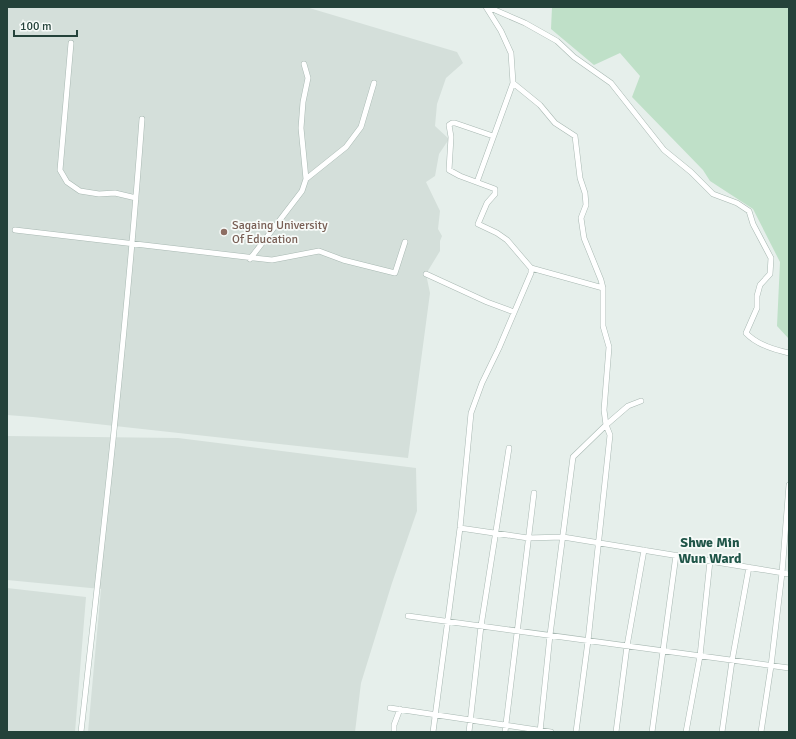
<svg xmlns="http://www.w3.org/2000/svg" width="796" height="739" viewBox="0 0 796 739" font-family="Signika,sans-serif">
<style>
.built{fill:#d4dfda}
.green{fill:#bfe0c8}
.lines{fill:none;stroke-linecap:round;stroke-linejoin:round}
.minor-casing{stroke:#a8b8b2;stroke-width:6}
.minor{stroke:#fff;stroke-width:5}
.education-dot{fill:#8d6e63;stroke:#f7fbf9;stroke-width:1.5}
.labels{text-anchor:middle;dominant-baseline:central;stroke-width:3.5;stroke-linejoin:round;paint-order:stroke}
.education-label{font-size:12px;fill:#785e54;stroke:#f7fbf9;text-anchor:start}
.quarter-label{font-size:14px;font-weight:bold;fill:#1f5548;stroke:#f7fbf9}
</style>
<rect width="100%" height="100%" fill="#e6efeb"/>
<path class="built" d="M7,7H306L457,52L463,63L446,78L437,104L435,126L449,139L439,154L435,176L426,182L440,211L438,229L442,236L440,241V251L426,274L430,293L408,458L33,417L7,415Z
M7,436L178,438L416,468L417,511L392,583L361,683L355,732H88L101,589L7,580Z
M7,588L86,597L75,732H7Z"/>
<path class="green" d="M552,7H789V339L777,326L780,262L753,209L710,181L703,170L632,97L640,76L620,53L594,65L551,29Z"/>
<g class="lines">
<g class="minor-casing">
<path id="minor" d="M486,7L501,31L511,53L513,83L540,105L555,123L575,136L580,178L585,193L586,205L581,218L584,238L601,280L603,288V326L609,347L604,410L606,425L610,435L588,641L576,732
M488,7L525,23L557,41L574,57L611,83L664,150L691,172L713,194L737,203L749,211L753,224L771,258L770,274L760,285L757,296V308L746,333C756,344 775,350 789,353
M71,43L60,170L67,182L80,191L99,194L115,193L136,198
M306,179L346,147L361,127L374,83
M477,182L513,83
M15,230L272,260L319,251L343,260L395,273L405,242
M250,259L302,191L306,179L301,128L303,102L308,78L304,64
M531,268L603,288
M426,274L487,302L514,312
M460,528L528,538L563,537L789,574
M408,616L789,668
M390,708L551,732
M81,732C104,528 127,324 142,119
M394,732V725L400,709
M433,732L460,528L471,413L482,383L499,348L531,273V268L507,240L497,233L478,224L487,203L495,194V189L460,176L449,170L451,137L449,125L452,123H455L493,136
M469,732L481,626L509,448
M505,732L534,493
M540,732L550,635L573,457L606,425L628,406L641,401
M616,732L627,646L644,550
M652,732L676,555
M686,732L700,656L710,561
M722,732L732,661L749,567
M761,732L771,666L782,573L789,485"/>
</g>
<use href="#minor" class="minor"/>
</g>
<circle class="education-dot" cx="224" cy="232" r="4"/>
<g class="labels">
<g class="education-label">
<text x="232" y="225">Sagaing University<tspan x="232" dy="14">Of Education</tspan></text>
</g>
<g class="quarter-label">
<text x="710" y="542">Shwe Min<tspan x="710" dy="16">Wun Ward</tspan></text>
</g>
</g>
<rect width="796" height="739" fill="none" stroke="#24423a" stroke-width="16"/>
<path d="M14 30v6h63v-6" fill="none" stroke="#24423a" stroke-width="2"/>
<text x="20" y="30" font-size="12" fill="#24423a" stroke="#f7fbf9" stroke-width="3" paint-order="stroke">100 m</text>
</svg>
